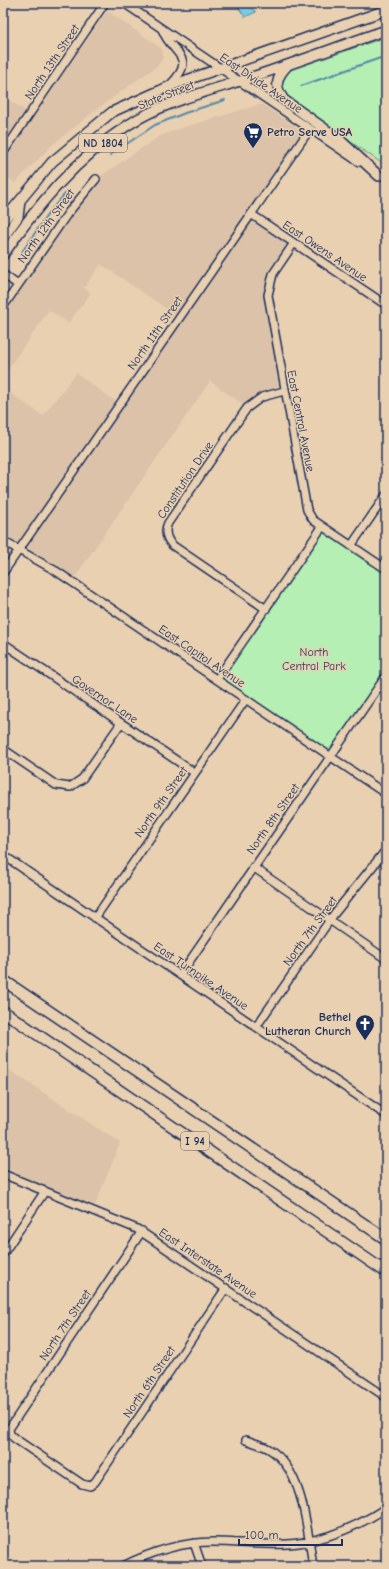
<svg xmlns="http://www.w3.org/2000/svg" width="389" height="1569" viewBox="0 0 389 1569" font-family="'Comic Neue',sans-serif">
<style>
.built{fill:#dbc2a8}
.green{fill:#b5efb3;stroke:#688f88}
.water{fill:#7dc8dd;stroke:#568baa}
.lines{fill:none;stroke-linecap:round;stroke-linejoin:round}
.stream{stroke:#568baa;stroke-width:2}
.minor-casing{stroke:#1b2f5e;stroke-width:10}
.major-casing{stroke:#1b2f5e;stroke-width:12}
.highway-casing{stroke:#1b2f5e;stroke-width:13}
.minor{stroke:#e9d0b1;stroke-width:7}
.major{stroke:#e9d0b1;stroke-width:9}
.highway{stroke:#e9d0b1;stroke-width:10}
.labels{text-anchor:middle;dominant-baseline:central;stroke-width:3;stroke-linejoin:round;paint-order:stroke}
.shield{fill:#e9d0b1;stroke:#595f77;stroke-width:1}
.shield-label{font-size:11px;font-weight:bold;fill:#1b2f5e}
.street-label{font-size:12px;fill:#1b2f5e;stroke:#e9d0b1}
.poi-label{font-size:12px;font-weight:bold;fill:#1b2f5e;stroke:#e9d0b1;text-anchor:start}
.park-label{font-size:12px;fill:#2a4266;stroke:#e9d0b1}
</style>
<rect width="100%" height="100%" fill="#e9d0b1"/>
<filter id="ink" filterUnits="userSpaceOnUse"><feTurbulence type="fractalNoise" baseFrequency=".025" numOctaves="2"/><feDisplacementMap in="SourceGraphic" scale="8" xChannelSelector="R" yChannelSelector="G"/><feConvolveMatrix kernelMatrix="1 2 1 2 8 2 1 2 1" color-interpolation-filters="sRGB"/></filter>
<g filter="url(#ink)">
<path class="built" d="M107,11L161,48L163,54L162,60L157,66L98,108L51,146L15,183L3,174V97L34,116Z
M262,104L303,132L247,215L290,244L268,273L264,286L279,386L253,397L244,405L210,381L70,584L48,569L14,552L3,567V388L43,416L76,373L117,403L177,316L101,264L84,288L91,293L68,323L49,310L3,376V313L101,176L158,137L178,129Z
M3,1066L120,1143L95,1205L50,1189L3,1167Z"/>
<path class="green" d="M386,37V166L283,95L278,81L285,72Z
M322,527L386,570V676L331,756L217,679Z"/>
<path class="water" d="M246,3L256,12L245,17L236,4Z"/>
<g class="lines">
<path class="stream" d="M301,86L386,56
M110,155L155,125L185,113L225,100
M22,252L50,211L66,193"/>
<g class="minor-casing">
<path id="minor" d="M124,3L359,162
M162,29C171,55 199,56 170,85
M3,153L105,3
M251,214L386,305
M294,243L273,274L268,295L307,510L313,520L386,569
M3,274L18,285
M3,307L68,213L96,179
M3,541L56,571L386,794
M351,546L386,495
M3,573L310,129
M266,609L172,545C166,538 164,531 168,523L247,408L262,397L284,391
M3,643L195,773
M217,679L322,527
M3,749L56,785L70,787L82,779L121,723
M3,855L386,1115
M253,867L386,959
M95,918L246,699
M180,975L386,676
M256,1027L334,914L386,850
M3,1174L137,1229L386,1397
M142,1231L9,1429L10,1434L14,1438L82,1484L90,1486L95,1482L226,1288
M3,1254L45,1191
M246,1440C254,1443 262,1445 269,1449C304,1470 307,1530 313,1566
M194,1543L202,1566
M123,1566C151,1552 181,1542 213,1542C242,1542 271,1547 299,1543C330,1538 360,1525 386,1508"/>
</g>
<g class="major-casing">
<path id="major" d="M288,65C276,77 274,86 284,100L339,139L379,176
M3,221L52,162L112,112L170,86L386,10
M3,238L18,217L20,201
M3,255C38,204 76,159 128,125C162,103 202,93 240,81C289,65 337,47 386,30"/>
</g>
<g class="highway-casing">
<path id="highway" d="M3,980L386,1239
M3,1011L386,1272"/>
</g>
<use href="#minor" class="minor"/>
<use href="#major" class="major"/>
<use href="#highway" class="highway"/>
</g>
</g>
<defs>
<g id="supermarket-pin" transform="scale(1)"><path d="M0 17L-7.5 6A9.5 9.5 0 1 1 7.5 6Z" fill="#1b2f5e" stroke="#e9d0b1"/><path d="M-6-5.5h2.5l.6 2H6L4.5 2H-2.5L-4.4-4H-6ZM-1.5 3.2a1.3 1.3 0 1 0 .1 0ZM3 3.2a1.3 1.3 0 1 0 .1 0Z" fill="#fff"/></g>
<g id="church-pin" transform="scale(1)"><path d="M0 17L-7.5 6A9.5 9.5 0 1 1 7.5 6Z" fill="#1b2f5e" stroke="#e9d0b1"/><path d="M-1.2-6h2.4v3.5h3.3v2.4h-3.3V6h-2.4V-.1h-3.3v-2.4h3.3Z" fill="#fff"/></g>
</defs>
<g fill-rule="evenodd">
<use href="#supermarket-pin" x="253" y="132"/>
<use href="#church-pin" x="365" y="1024"/>
</g>
<g class="labels">
<g class="shield">
<rect x="79" y="134" width="48" height="18" rx="3"/>
<rect x="181" y="1132" width="28" height="18" rx="3"/>
</g>
<g class="shield-label">
<text x="103" y="143">ND 1804</text>
<text x="195" y="1141">I 94</text>
</g>
<g class="street-label">
<text transform="translate(52 62) rotate(-56)">North 13th Street</text>
<text transform="translate(261 83) rotate(34)">East Divide Avenue</text>
<text transform="translate(166 95) rotate(-22)">State Street</text>
<text transform="translate(46 226) rotate(-54)">North 12th Street</text>
<text transform="translate(325 251) rotate(34)">East Owens Avenue</text>
<text transform="translate(155 333) rotate(-55)">North 11th Street</text>
<text transform="translate(301 421) rotate(79)">East Central Avenue</text>
<text transform="translate(185 480) rotate(-56)">Constitution Drive</text>
<text transform="translate(202 656) rotate(34)">East Capitol Avenue</text>
<text transform="translate(105 699) rotate(34)">Governor Lane</text>
<text transform="translate(161 802) rotate(-55)">North 9th Street</text>
<text transform="translate(273 819) rotate(-55)">North 8th Street</text>
<text transform="translate(310 931) rotate(-54)">North 7th Street</text>
<text transform="translate(201 976) rotate(34)">East Turnpike Avenue</text>
<text transform="translate(208 1263) rotate(34)">East Interstate Avenue</text>
<text transform="translate(65 1325) rotate(-56)">North 7th Street</text>
<text transform="translate(149 1382) rotate(-56)">North 6th Street</text>
</g>
<g class="poi-label">
<text x="267" y="132">Petro Serve USA</text>
<text x="351" y="1017" text-anchor="end">Bethel<tspan x="351" dy="14">Lutheran Church</tspan></text>
</g>
<g class="park-label">
<text x="314" y="652">North<tspan x="314" dy="14">Central Park</tspan></text>
</g>
</g>
<rect width="389" height="1569" fill="none" stroke="#e9d0b1" stroke-width="16"/>
<rect x="8" y="8" width="373" height="1553" fill="none" stroke="#1b2f5e" stroke-width="1.5" filter="url(#ink)"/>
<path d="M239 1539v6h103v-6" fill="none" stroke="#1b2f5e" stroke-width="2"/>
<text x="245" y="1539" font-size="12" fill="#1b2f5e" stroke="#e9d0b1" stroke-width="3" paint-order="stroke">100 m</text>
</svg>
